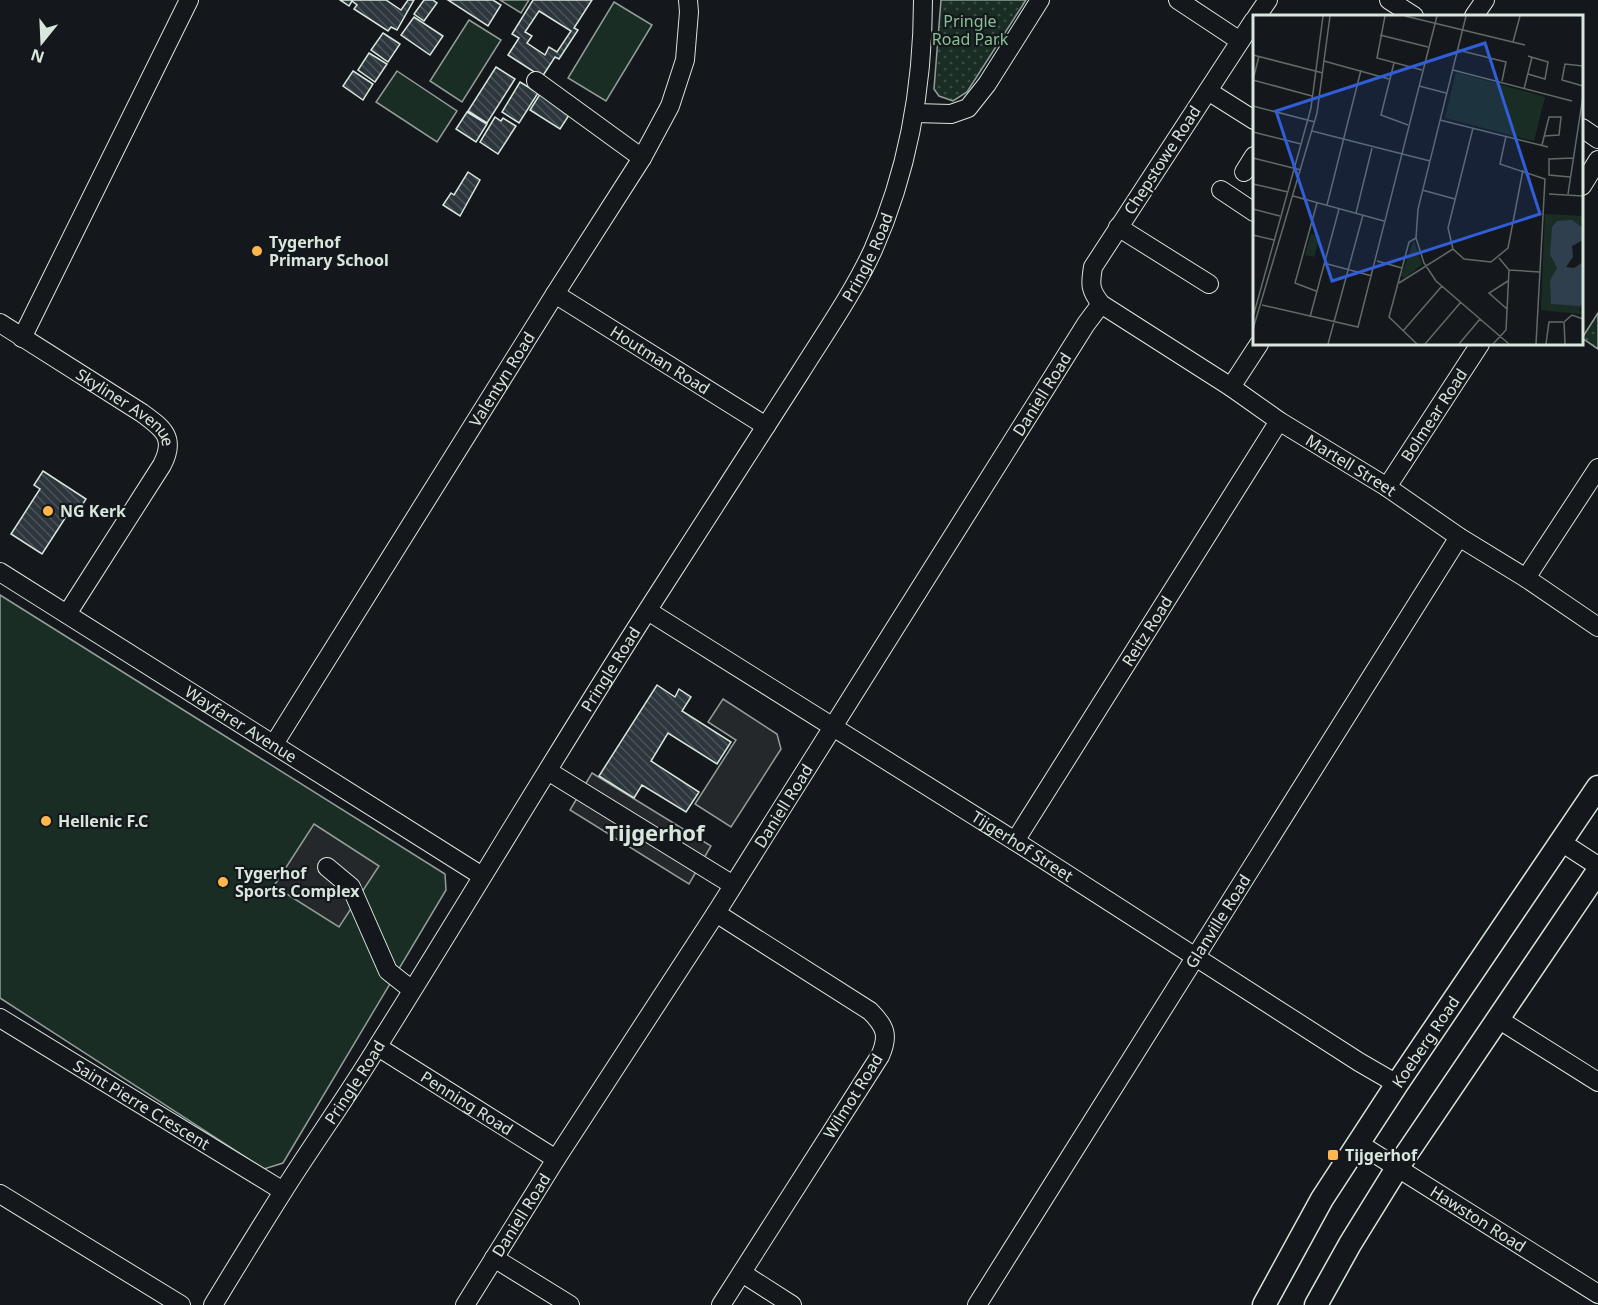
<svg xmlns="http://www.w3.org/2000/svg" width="1598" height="1305" viewBox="0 0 1598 1305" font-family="'Noto Sans',sans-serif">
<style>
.park{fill:url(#park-dots);stroke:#939e99;stroke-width:1.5}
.garden{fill:#1a2d24;stroke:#939e99;stroke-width:1.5}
.parking{fill:#24282b;stroke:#939e99;stroke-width:1.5}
.building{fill:url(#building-back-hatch);stroke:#d8e6dc;stroke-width:1.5;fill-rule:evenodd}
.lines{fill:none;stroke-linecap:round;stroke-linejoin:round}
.minor-casing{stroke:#d8e6dc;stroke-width:20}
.major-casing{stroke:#d8e6dc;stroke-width:25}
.minor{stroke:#14181c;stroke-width:18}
.major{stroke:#14181c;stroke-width:22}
.poi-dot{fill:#ffb74d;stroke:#14181c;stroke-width:2}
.labels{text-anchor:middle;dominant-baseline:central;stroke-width:4.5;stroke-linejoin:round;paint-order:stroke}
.park-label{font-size:16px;fill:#8ac095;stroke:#14181c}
.street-label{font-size:16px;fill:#d8e6dc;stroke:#14181c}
.poi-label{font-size:16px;font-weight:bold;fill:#d8e6dc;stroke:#14181c;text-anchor:start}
.district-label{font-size:22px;font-weight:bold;fill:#d8e6dc;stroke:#14181c}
.inset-road{fill:none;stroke:#626a69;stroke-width:1.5}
.view{fill:#305dd8;fill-opacity:0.15;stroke:#305dd8;stroke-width:3}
.inset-edge{fill:none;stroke:#d8e6dc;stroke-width:3}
</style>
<defs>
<pattern id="park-dots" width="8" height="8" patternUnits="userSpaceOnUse" patternTransform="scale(1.5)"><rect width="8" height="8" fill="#1a2d24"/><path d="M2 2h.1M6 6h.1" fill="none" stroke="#3b4b43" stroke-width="1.8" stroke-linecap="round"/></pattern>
<pattern id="building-back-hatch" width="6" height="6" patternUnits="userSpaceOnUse" patternTransform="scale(1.5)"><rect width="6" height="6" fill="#2c363c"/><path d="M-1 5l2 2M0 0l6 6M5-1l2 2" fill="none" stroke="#4a5358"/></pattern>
</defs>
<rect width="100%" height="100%" fill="#14181c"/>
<path class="park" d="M941,0H1026L967,92L953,101L939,96L934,89Z
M1598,313V349L1582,338Z"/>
<path class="garden" d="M500,0H529L521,13Z
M614,2L652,25L606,101L568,78Z
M469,20L501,40L462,102L430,81Z
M397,71L457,111L437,142L376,102Z
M0,595L445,874L446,890L283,1163L264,1169L0,998Z"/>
<path class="parking" d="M723,699L777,734L781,749L731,827L695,804L736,740L708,722Z
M592,773L711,846L689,884L570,810Z
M314,824L379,866L339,927L274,886Z"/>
<path class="building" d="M340,0H386L401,10L408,0H414L397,30L391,27L388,31L354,9L357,5L352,1L349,6Z
M424,0H433L437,3L424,21L414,14Z
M448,0H493L501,5L488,26Z
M533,0H592L574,28L578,30L559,59L555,57L542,77L508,55L519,38L512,34ZM539,11L571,31L557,52L549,47L545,55L527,43L532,36L525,32Z
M414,17L443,36L430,55L401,35Z
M383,33L400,44L388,62L371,50Z
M369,53L387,64L375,82L358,70Z
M496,67L515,79L487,123L468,111Z
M353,71L373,84L363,100L343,86Z
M520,82L538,93L519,123L502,112Z
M542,91L573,109L560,129L530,110Z
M467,112L487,124L476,142L456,129Z
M495,117L501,121L503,118L516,126L498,154L480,142Z
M468,172L480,180L460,216L443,205L451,193L454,195Z
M43,471L86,499L77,513L71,509L42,554L11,534L40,489L34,485Z
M657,685L675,697L679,689L691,697L682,711L731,742L717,764L668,733L651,761L699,792L686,812L642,785L634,798L599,776Z"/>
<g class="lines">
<g class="minor-casing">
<g id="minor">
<path d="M1178,0L1240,41"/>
<path d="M1389,0L1414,16"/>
<path d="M1257,16L1268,0"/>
<path d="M1474,16L1485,0"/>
<path id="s1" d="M1254,20L1093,267C1090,285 1090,290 1101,304L1231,387L1279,421L1387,487L1459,537L1526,578L1598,627"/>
<path d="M536,81L642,158"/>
<path d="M1208,91L1254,120"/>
<path d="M915,113L951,114L968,108L987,84L1040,0"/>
<path d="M1582,128L1598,139"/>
<path d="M1244,172L1254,156"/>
<path d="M1582,186L1598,160"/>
<path d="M1221,190L1254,212"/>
<path d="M1118,227L1209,284"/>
<path id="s2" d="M555,294L766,426"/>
<path id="s3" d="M0,323L142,413C164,429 176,438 162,465L67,614"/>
<path d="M22,338L189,0"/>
<path d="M1231,387L1259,344"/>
<path id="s4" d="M1387,487L1480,344"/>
<path id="s5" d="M0,572L482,876"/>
<path d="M1526,578L1598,468"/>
<path id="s6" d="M648,611L1015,841L1359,1062L1397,1084"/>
<path id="s7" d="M274,744L555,294L642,158L670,106L685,60L689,12L688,0"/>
<path d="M548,771L733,885"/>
<path id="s8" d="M1015,841L1279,421"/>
<path d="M1561,842L1598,866"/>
<path d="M327,867L351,887L388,971L412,990"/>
<path d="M716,913L870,1011C886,1027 889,1036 880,1056L721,1305"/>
<path id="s9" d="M0,1018L283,1191"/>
<path d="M1498,1019L1598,1082"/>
<path id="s10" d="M378,1047L556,1159"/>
<path id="s11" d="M1358,1143L1598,1294"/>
<path d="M0,1194L181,1305"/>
<path d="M494,1258L570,1305"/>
<path d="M742,1273L792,1305"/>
<path id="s12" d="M213,1305C236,1267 260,1228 284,1190C315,1141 349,1094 379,1044C470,899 557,752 649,608C699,529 750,452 800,373C825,333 853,293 873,250C908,171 923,85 923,0"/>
<path id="s13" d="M465,1305L556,1159L716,913L1086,324L1101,304"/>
<path id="s14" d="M977,1305L1459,537"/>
</g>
</g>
<g class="major-casing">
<g id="major">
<path id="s15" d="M1264,1305L1322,1199L1397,1084L1598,787"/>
<path d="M1316,1305L1350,1244L1397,1168L1598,871"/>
</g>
</g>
<use href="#minor" class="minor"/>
<use href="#major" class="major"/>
</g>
<g class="poi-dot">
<circle cx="257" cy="251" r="6"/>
<circle cx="48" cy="511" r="6"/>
<circle cx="46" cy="821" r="6"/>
<circle cx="223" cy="882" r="6"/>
<rect x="1327" y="1149" width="12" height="12" rx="3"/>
</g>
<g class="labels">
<g class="park-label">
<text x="970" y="21">Pringle<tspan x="970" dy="18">Road Park</tspan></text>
</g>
<g class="street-label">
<text transform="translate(1162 160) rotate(-57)">Chepstowe Road</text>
<text stroke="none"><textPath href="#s12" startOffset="1236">Pringle Road</textPath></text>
<text stroke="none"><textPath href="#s2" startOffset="124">Houtman Road</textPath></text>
<text stroke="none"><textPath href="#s7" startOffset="430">Valentyn Road</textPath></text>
<text stroke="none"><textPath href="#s13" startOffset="1078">Daniell Road</textPath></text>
<text stroke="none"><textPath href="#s3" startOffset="152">Skyliner Avenue</textPath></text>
<text stroke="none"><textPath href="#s4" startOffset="86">Bolmear Road</textPath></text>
<text stroke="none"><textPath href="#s1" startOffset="632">Martell Street</textPath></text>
<text stroke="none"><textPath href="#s8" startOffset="248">Reitz Road</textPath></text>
<text stroke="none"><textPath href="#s12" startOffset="750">Pringle Road</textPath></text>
<text stroke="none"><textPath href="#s5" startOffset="285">Wayfarer Avenue</textPath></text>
<text stroke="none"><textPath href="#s13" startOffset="592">Daniell Road</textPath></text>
<text stroke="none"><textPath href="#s6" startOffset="442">Tijgerhof Street</textPath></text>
<text stroke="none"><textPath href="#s14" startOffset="453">Glanville Road</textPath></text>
<text stroke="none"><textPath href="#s15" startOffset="309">Koeberg Road</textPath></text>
<text stroke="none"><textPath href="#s12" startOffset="264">Pringle Road</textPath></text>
<text transform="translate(853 1096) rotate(-58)">Wilmot Road</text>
<text stroke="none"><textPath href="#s10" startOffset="105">Penning Road</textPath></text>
<text stroke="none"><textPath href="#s9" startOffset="166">Saint Pierre Crescent</textPath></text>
<text stroke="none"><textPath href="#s13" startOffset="106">Daniell Road</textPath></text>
<text stroke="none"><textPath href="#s11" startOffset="142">Hawston Road</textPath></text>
</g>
<g class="poi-label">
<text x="269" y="242">Tygerhof<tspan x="269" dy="18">Primary School</tspan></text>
<text x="60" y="511">NG Kerk</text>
<text x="58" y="821">Hellenic F.C</text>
<text x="235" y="873">Tygerhof<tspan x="235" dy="18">Sports Complex</tspan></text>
<text x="1345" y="1155">Tijgerhof</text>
</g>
<g class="district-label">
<text x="655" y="832">Tijgerhof</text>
</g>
</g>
<g transform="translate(1253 15)">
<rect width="330" height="330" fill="#14181c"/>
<path d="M292,199L330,201V213L316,206L298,243L304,253L297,265L329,284L330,267V289L326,295L329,298L326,299L288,295Z" fill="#1a2d24"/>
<path d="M58,219L67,221L61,242L52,240ZM161,226L169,249L152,263L148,261Z" fill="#1a2d24"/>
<path d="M203,57L292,82L281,126L192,103Z" fill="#1a2d24"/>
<path d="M319,205L330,213V225L319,231L320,242L313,252L321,253L330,247V287L327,291L298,289L297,265L304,253L297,240L299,212L304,206Z" fill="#2f3f4d"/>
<path class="inset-road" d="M132,1L124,43L169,55M152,1L272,30M213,1L165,194L163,223L171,248L183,266L256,329M127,20L175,32M260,27L267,1M205,35L253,47L249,66M0,40L70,58M71,46L136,64M141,48L128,100L155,110M330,51L312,49L309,65L330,71M200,55L319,86M275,59L292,64L295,47L275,41M0,65L59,81M0,65L6,41M166,71L193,78M271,74L279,42M0,91L62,107M187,105L295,132M220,113L195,213L200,234L211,244L238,247L255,233L270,155M59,116L177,146M0,117L48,129M253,121L247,149L292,164L283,329M289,130L296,102H308L306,120L291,121M0,143L48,155M317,162L296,160V144L320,143M0,169L35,177M169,175L202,184M296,179L330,181M315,179L330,81M40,181L131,206M74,190L108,55M0,194L27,201M103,198L119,133M0,220L21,225M163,223L156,227L136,302L164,329M124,246L149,253M71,248L119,261M256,255L287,257M146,268L200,234M63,276L42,268L64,188M9,290L105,312L184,1M254,294L236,278L255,266M0,302L58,93L70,1M57,302L86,194M0,314L64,98L77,1M150,316L189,271M75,329L110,200M172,329L208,287M206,329L227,304M240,329L253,315L256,255L246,243M293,329L296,307H310M312,329L311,307L319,300L330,304"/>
<path class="view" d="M232,28L287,199L79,266L23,96Z"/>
<rect width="330" height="330" class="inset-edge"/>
</g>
<g transform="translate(42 42) rotate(198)" stroke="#14181c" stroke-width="4.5" paint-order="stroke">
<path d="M0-4.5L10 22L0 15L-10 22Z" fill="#d8e6dc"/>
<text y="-9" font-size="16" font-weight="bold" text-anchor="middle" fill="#d8e6dc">N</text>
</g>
</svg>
